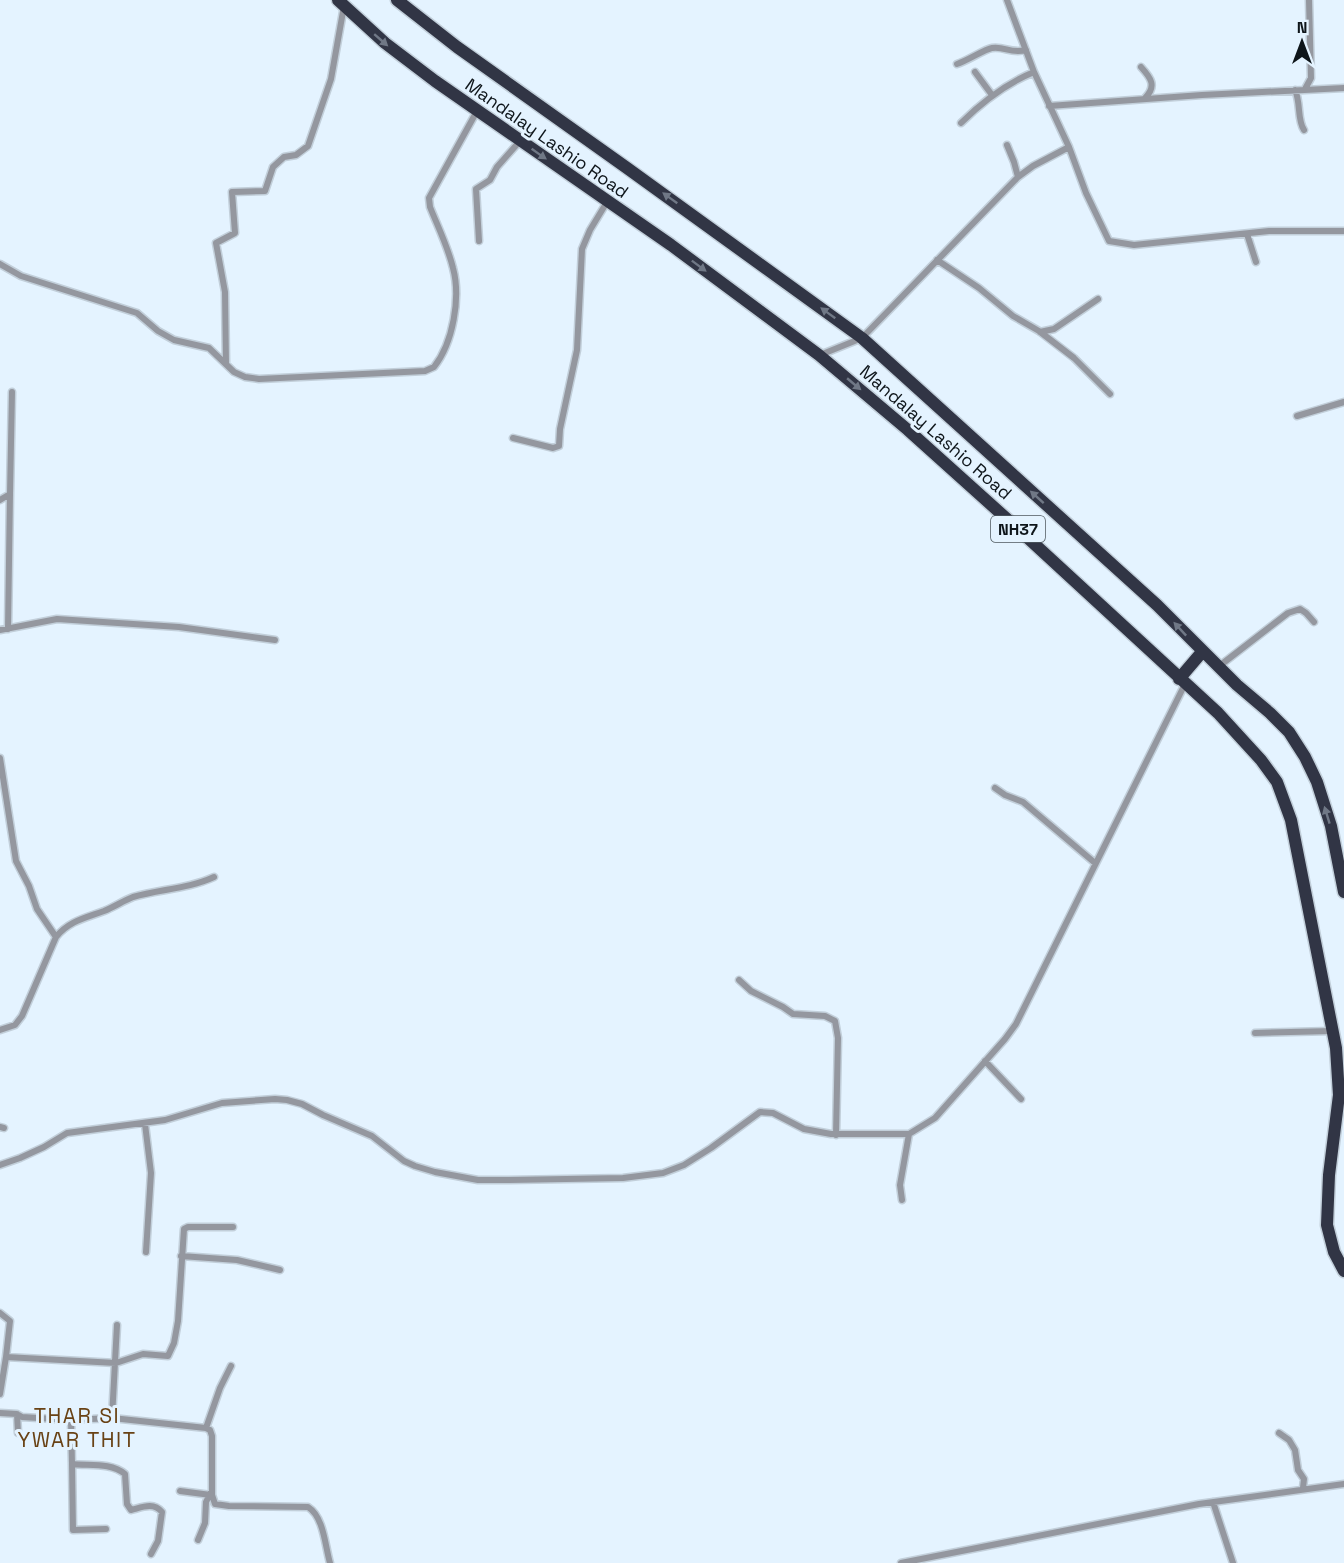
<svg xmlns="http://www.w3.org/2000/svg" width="1344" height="1563" viewBox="0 0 1344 1563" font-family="'Space Grotesk',sans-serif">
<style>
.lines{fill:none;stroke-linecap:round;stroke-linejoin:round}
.street-casing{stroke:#c2cfda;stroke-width:9}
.highway-casing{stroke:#c2cfda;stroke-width:15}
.street{stroke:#94979f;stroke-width:6}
.highway{stroke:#313545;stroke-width:12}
.oneway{fill:#707886}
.labels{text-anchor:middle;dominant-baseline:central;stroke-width:6;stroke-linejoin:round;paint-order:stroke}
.shield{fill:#e4f3ff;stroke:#4e585f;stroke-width:1.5}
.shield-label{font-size:16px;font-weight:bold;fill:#0e151a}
.street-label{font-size:18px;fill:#0e151a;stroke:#e4f3ff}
.quarter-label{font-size:21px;letter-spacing:1.5px;fill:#694215;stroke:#e4f3ff}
</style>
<rect width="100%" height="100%" fill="#e4f3ff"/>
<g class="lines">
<g class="street-casing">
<path id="street" d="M1007,0L1034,72L1069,147
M957,64C967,61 985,49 992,48C1005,46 1010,54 1026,50
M1141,67C1151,78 1157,86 1145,98
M975,72L992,95
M1305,89L1311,78L1309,0
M1295,90C1301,103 1297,120 1304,130
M1049,106L1202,95L1344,88
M961,123C983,101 1005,84 1034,72
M1007,145L1014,162L1018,177
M1247,234L1256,262
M479,241L476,189L490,180L497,167L520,141
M937,260L979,288L1013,316L1039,331L1074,358L1110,394
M0,264L21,276L137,313L158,331L174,340L209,348L234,372L245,377L259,379L425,371L434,367C453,343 461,298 453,268C448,247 438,227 430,207L429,198L477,111
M1040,332L1054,329L1098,299
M820,355L862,338L1018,177L1033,166L1069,147L1086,193L1109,241L1134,245L1269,231H1344
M226,364L225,292L216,243L235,233L232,192L265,191L273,167L284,157L296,155L308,146L331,79L344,6
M1297,416L1344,402
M513,438L553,448L559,446L560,429L577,350L582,249L590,230L607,202
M0,500L10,494L12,392
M8,629L10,494
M0,630L57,619L179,627L275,640
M1218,667L1288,613L1300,609L1306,613L1314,622
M0,758L16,861L29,886L37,909L56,937
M995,788L1005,795L1023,802L1095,863
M739,980L751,991L783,1007L793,1014L825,1016L835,1021L838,1038L836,1135
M0,1030L15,1025L22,1016L56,937C69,921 85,918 104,911C114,907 123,901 133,897C160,889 188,889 214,877
M1255,1033L1332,1031
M985,1061L1021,1099
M145,1124L151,1173L146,1252
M0,1127L4,1128
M0,1165L20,1158L44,1147L67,1133L165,1120L222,1103L275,1099L287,1100L302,1104L323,1115L372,1136L404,1161L415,1166L435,1172L478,1180H509L623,1178L663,1173L684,1165L711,1148L760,1112L773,1113L804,1129L831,1134H909L935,1118L1005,1039L1016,1024L1185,684
M902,1200L900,1185L909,1134
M181,1256L237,1260L280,1270
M0,1313L10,1321L6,1357L116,1363L143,1354L168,1356L174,1343L178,1321L184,1229L188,1227H233
M0,1394L6,1357
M0,1413L17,1414L22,1417L71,1420L112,1418L206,1428L210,1430L212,1436V1495L215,1504L229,1506L308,1507C324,1517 325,1546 330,1563
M17,1414L18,1433
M112,1418L117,1325
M71,1420L72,1464C89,1466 111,1462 125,1474L127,1504L131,1510C143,1507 153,1502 162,1512L158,1541L151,1554
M206,1428L220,1388L231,1366
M1279,1433L1289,1440L1295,1450L1298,1470L1304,1479L1303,1488
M72,1464L73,1530L106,1529
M180,1491L211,1495
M1213,1502L1233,1563
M198,1540L205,1523L206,1502L210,1494
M901,1563L1199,1504L1344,1484"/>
</g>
<g class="highway-casing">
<path id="highway" d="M338,0L385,43L435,81L671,245L819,355L908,430L1017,528L1218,713L1261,760L1277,782L1291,820L1336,1048L1339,1095L1329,1175L1327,1225L1334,1252L1344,1271
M397,0L457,47L627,168L862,338L1157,605L1237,685L1270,713L1289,732L1305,757L1317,782L1331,826L1344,892
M1179,679L1202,652"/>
</g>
<use href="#street" class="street"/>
<use href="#highway" class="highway"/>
</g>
<defs><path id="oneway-solid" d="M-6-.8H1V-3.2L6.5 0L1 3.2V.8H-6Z" transform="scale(1.5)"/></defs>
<g class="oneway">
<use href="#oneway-solid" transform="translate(381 40) rotate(41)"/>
<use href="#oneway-solid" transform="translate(539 154) rotate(35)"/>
<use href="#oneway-solid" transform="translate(670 198) rotate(-144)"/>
<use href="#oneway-solid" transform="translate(699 266) rotate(37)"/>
<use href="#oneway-solid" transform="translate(828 313) rotate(-144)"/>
<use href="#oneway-solid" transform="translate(854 384) rotate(40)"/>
<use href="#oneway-solid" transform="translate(1037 497) rotate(-138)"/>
<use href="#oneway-solid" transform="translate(1180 629) rotate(-133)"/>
<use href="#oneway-solid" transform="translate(1327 815) rotate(-107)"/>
</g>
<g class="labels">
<rect class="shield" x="991" y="516" width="54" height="26" rx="4.5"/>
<g class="shield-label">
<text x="1018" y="529">NH37</text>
</g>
<g class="street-label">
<text transform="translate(547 138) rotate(35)">Mandalay Lashio Road</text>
<text transform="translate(936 432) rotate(41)">Mandalay Lashio Road</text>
</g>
<g class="quarter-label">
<text x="77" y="1415">THAR SI<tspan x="77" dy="24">YWAR THIT</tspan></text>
</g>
</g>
<g transform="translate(1302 42)" stroke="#e4f3ff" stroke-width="4.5" paint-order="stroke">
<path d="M0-4.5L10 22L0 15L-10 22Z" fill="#0e151a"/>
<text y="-9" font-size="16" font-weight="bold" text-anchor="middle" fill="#0e151a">N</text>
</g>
</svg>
